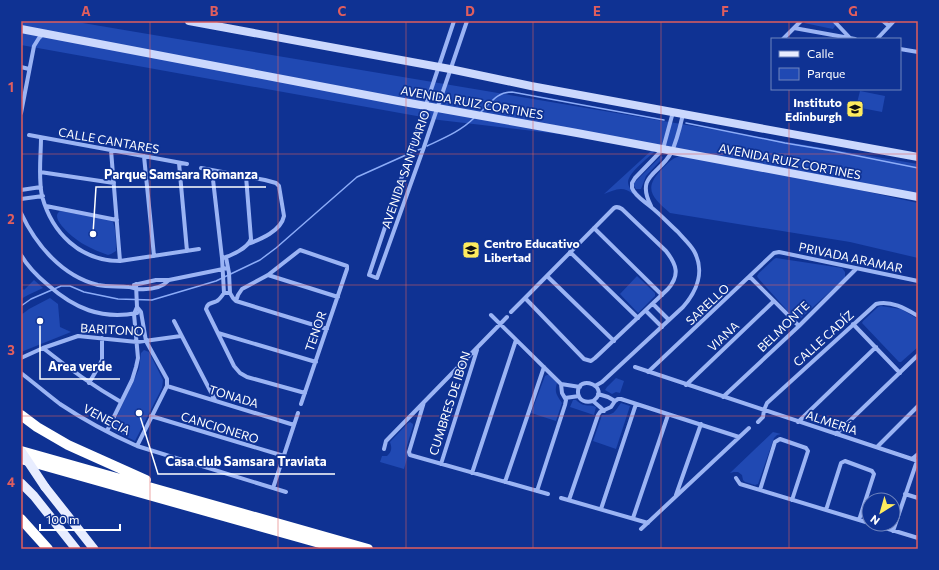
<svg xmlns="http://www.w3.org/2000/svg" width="939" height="570" viewBox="0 0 939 570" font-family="Commissioner,sans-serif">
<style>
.green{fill:#2049b3}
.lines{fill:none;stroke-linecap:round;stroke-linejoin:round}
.stream{stroke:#8cacf8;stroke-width:1.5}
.street{stroke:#9bb4f4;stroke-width:4}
.secondary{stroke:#cbd8fd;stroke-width:8}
.primary{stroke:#e8edff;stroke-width:9}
.highway{stroke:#fff;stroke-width:10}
.primary-bridge{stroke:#e8edff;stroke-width:9}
.grid{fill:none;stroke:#e05e5e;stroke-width:1;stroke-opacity:0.55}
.labels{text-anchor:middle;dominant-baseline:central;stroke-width:3.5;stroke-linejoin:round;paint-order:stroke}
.street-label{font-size:12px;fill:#fff;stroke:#0f3293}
.poi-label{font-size:12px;font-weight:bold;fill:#fff;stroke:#0f3293;text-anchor:end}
.leader{fill:none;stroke:#fff;stroke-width:1.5}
.callout-dot{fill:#fff;stroke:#0f3293;stroke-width:1.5}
.callout-label{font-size:13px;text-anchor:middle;font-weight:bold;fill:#fff;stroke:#0f3293;stroke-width:3.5;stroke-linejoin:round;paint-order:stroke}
.neatline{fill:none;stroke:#e05e5e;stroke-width:1.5}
.grid-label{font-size:13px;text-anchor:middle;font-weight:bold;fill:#e05e5e}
</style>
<rect width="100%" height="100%" fill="#0f3293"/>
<path class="green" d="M21,21H71L918,164V194L685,151L918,203V258L850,242L670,213C653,198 642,189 662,169C668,163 672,158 680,156L669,147L439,120L21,45Z
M806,21H832L835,24V26L833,29L804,23Z
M860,91L885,96L882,112L856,107Z
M652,150L654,152C647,159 629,172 628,182C628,186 631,190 634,193L633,194C623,185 614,190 604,194Z
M661,156L663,157L662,159L646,176L641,189H636L634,186V183Z
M60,211L112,220C116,226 116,243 116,251L111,254L108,255C100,252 92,249 85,245C77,241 57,225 57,216C57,213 59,212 60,211Z
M776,258L842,268L845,272V278L801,318L796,319L793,317L758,278L757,276L759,273L774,259Z
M637,276L655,293V296L638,313L620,294Z
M34,280L43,288L28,295L21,299V291L23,289L24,290Z
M50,298L58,304L60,327L71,332L21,352V315L29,309Z
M881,306L901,309L918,319V347L901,362H899L862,323L863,321L878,307Z
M144,350L149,352L163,380L162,388L135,441L111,429L139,369L141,353Z
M547,375H549L557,383C554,393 557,395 562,403L556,421L531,413L545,376Z
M616,378L624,381L620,393L616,392L612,394L605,390L607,387Z
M573,400H576C585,409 589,403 596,407L594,415L570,407Z
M621,403L630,406L616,449L593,441L602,415C615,415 614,412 621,403Z
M410,422L413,424V426L406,449L408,455L404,469L380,462L382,456H387C392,451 392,448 390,442L408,423Z
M773,432L781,434L777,435L774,438L758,484L755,485L745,482L743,480L742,475L738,472H734L730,473Z"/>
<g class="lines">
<path class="stream" d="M480,113C491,103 496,92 512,92L664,120
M686,123L785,143L833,151L918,168
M427,146C444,138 461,131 474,118
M412,152L421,149
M21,306L31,299L61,286H70L84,292L118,299L152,300L216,281L260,260L276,248L357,177L406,155"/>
<path class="street" d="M454,21L369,275L377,278L424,147L467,21
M834,21L850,38
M883,21L889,26
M794,28L855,39
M783,39L801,21
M877,39L894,21
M900,49L918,52
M21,67L29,69
M21,113L34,46L39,38L43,34
M29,135L187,164
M41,138C41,156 38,177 42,196C52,233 80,261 120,261L199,249
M111,150L120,261
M144,156L154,256
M179,163L187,251
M201,168L265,180L276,183L279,186L284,216C281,231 261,239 248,244
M212,171L222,258L224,293
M40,172L114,183
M21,190L41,187
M21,199L43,196
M46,206L117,220
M651,206C635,175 660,174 671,153C677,141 680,127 683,114
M21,213C36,245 62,276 98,285C108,287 118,286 129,287C132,287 134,289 137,289C149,290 161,289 169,280
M594,228L662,295
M570,252L638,318
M21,255C28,267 37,276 48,285C74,308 101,320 137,313
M226,257L229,273L230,293
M222,258C231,256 248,248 251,239L246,176
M268,275L338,297
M547,276L614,341
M750,277L799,326
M134,285L156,280H169L228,268
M236,301L238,295L242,289L268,275L300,250L347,266V269L301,404
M653,304L669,320
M646,311L662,327
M511,312L525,298L614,208C617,206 619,207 622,209L666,251C677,265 680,275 668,289L595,358L591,361L584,359L525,298
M491,315L561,384
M174,321L215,400
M853,324L900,373
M218,333L316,362
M43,348C68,368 93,386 121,402
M21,358L43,348L78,336L137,342L181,336
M635,367L918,461
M648,372L774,253L779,252L918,281
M21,373C34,383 47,394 60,404C84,420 110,434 137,446L286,492
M89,383L99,366L102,360V338
M561,384L580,387
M686,385L774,301
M167,386L294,425
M595,386L602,382L683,307C697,291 705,271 694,251C690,244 683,238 678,232C669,224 661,215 651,207C644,201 635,196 632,188V183L635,178L663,149L673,112
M305,393L247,377L240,373L234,366L206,309C208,302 211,304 217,301C220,299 222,296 224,293H230L233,298L236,301L327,329
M598,394L608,397L615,401
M723,397L799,326L856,269
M565,398L579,396
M593,401C612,387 577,373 578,393C579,401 586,403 593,401L600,407L604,411
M615,401L618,399H621L739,437
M424,402L409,452L410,455L548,494
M151,416L284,456
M758,422L763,417L764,410L767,403L876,304C891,300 906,309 918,316
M798,422L876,347
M107,431L132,380L136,367L138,358L134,314L137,307L136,284
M836,434L918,355
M137,446L167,386V379L146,341L141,312L137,307
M877,447L918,406
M384,449L386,441L507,317
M912,459L918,454
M441,464L477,350
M472,473L516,340
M736,478L740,484L869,523
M505,482L544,367
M273,488L298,413
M760,490L775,442L780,439L806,448L808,451L792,500
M537,491L565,405L566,400L562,393L561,384
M905,494L918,498
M676,495L701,424
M561,498L648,523
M569,500L598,415L600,412L611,407L615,401
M601,509L636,404
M826,510L841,463L845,461L872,471L874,474L859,520
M633,518L668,415
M872,524L918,538
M641,529L749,428
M893,531L917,461"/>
<path class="secondary" d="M189,21L450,69L531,86L683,114L918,157
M21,29L398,101L577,133L918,197"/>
<path class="primary" d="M21,483L34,496L76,549
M45,487L94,549"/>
<path class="highway" d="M21,415L37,427L68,445L146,480
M21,451L368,549
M21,459L341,549
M21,519L48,549"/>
<path class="primary-bridge" d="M21,451L45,487"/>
</g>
<path class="grid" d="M150,21V549M278,21V549M406,21V549M533,21V549M661,21V549M789,21V39M789,89V549M21,154H918M21,285H918M21,416H918"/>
<defs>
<g id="school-square" transform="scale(0.9)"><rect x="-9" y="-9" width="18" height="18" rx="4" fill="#ffec5e" stroke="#0f3293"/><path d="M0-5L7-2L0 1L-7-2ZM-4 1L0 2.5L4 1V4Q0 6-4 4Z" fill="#111"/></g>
</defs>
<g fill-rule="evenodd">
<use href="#school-square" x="855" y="109"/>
<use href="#school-square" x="471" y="250"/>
</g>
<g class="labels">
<g class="street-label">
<text transform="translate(472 102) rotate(10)">AVENIDA RUIZ CORTINES</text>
<text transform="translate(109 140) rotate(10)">CALLE CANTARES</text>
<text transform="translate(790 161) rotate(11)">AVENIDA RUIZ CORTINES</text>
<text transform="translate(405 169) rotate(-71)">AVENIDA SANTUARIO</text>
<text transform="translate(851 257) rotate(12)">PRIVADA ARAMAR</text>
<text transform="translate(707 304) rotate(-43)">SARELLO</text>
<text transform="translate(783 326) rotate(-44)">BELMONTE</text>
<text transform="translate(112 329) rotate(3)">BARITONO</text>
<text transform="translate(315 331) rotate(-71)">TENOR</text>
<text transform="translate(723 336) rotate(-43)">VIANA</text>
<text transform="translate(823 338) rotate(-42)">CALLE CADÍZ</text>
<text transform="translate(234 396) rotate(17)">TONADA</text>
<text transform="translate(449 403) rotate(-72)">CUMBRES DE IBON</text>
<text transform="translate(107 419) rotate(28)">VENECIA</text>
<text transform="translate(832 422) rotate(18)">ALMERÍA</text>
<text transform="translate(220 427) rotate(17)">CANCIONERO</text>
</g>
<g class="poi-label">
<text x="842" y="102">Instituto<tspan x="842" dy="14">Edinburgh</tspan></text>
<text x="484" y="243" text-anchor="start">Centro Educativo<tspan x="484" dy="14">Libertad</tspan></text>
</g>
</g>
<path class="leader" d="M93 234L96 187H266M40 321L40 379H120M139 413L158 474H335"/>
<g class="callout-dot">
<circle cx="93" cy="234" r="4"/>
<circle cx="40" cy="321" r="4"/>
<circle cx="139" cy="413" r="4"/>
</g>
<g class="callout-label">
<text x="181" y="179">Parque Samsara Romanza</text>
<text x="80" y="371">Area verde</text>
<text x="246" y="466">Casa club Samsara Traviata</text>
</g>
<rect width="939" height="570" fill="none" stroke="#0f3293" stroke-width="44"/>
<rect x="771" y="38" width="130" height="52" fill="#0f3293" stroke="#6f84be"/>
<rect x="779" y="51" width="20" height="6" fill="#e8edff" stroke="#6f84be"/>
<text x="807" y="58" font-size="12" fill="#ffffff">Calle</text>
<rect x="779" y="68" width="20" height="12" fill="#2049b3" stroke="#6f84be"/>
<text x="807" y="78" font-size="12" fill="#ffffff">Parque</text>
<g transform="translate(881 512) rotate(217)"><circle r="19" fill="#0f3293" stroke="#6f84be"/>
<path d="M0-3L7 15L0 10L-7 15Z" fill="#ffec5e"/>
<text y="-6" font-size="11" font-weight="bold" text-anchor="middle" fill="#ffffff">N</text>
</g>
<path d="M40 524v6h80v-6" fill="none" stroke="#ffffff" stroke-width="2"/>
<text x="46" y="524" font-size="12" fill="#ffffff" stroke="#0f3293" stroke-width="3" paint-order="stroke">100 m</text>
<rect x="22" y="22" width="895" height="526" class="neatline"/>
<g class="grid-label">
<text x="86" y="16">A</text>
<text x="214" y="16">B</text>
<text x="342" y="16">C</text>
<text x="470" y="16">D</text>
<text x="597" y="16">E</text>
<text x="725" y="16">F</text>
<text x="853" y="16">G</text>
<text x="11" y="92">1</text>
<text x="11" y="224">2</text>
<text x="11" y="355">3</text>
<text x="11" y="487">4</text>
</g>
</svg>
